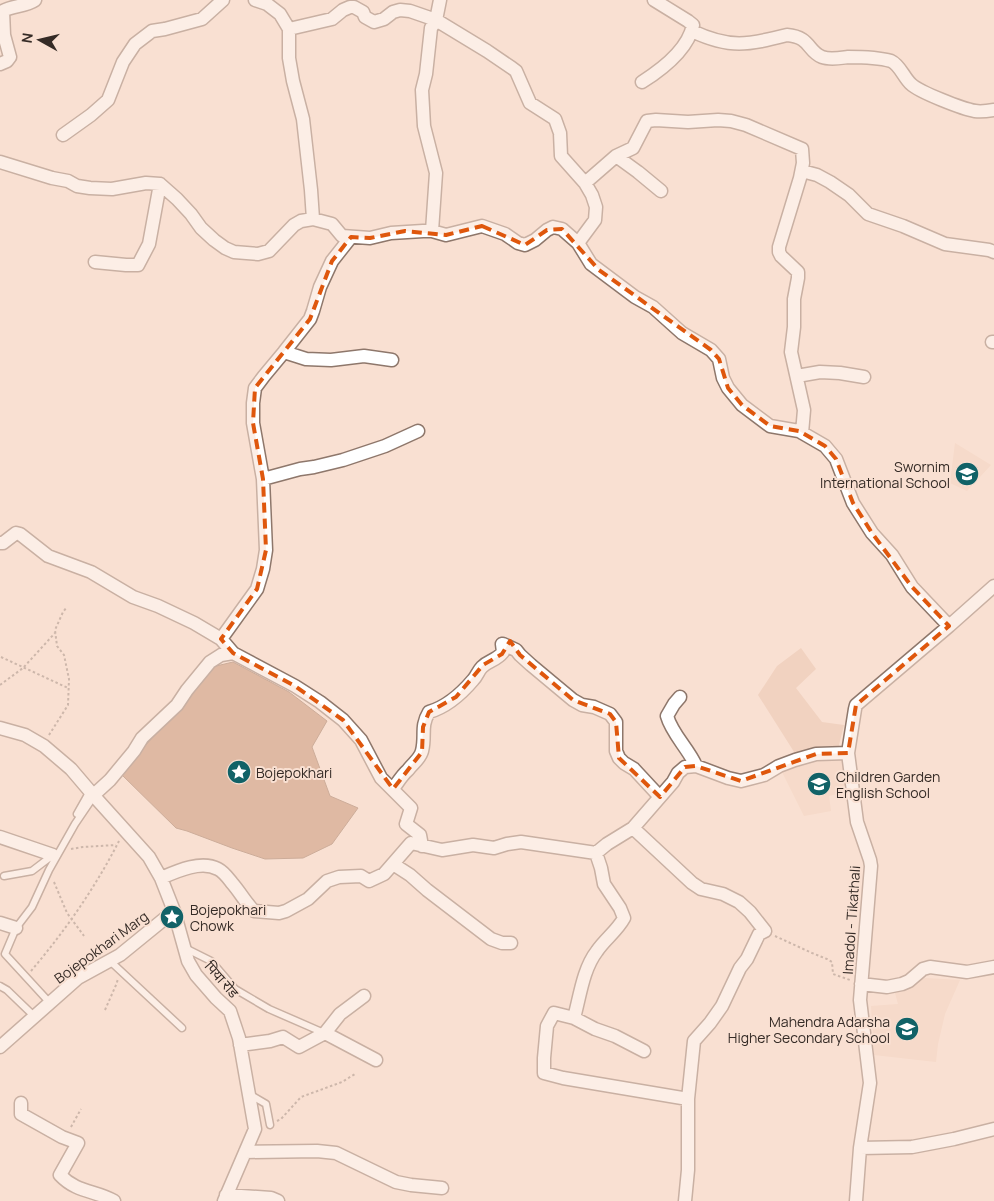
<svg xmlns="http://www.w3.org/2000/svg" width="994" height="1201" viewBox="0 0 994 1201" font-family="Manrope,'Noto Sans Devanagari',sans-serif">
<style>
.built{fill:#f1d2c0}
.water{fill:#bf8a6b;stroke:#966e56}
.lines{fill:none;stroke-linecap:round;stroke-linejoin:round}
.lane-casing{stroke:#8e776b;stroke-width:9}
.street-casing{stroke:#8e776b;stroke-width:15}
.path{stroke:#97857c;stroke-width:2;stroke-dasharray:2.5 2.5;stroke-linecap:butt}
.lane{stroke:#fff;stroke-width:6}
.street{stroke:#fff;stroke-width:12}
.marked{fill:none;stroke:#df570d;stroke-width:4;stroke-dasharray:10 6;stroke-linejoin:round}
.labels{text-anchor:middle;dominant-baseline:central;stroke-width:4;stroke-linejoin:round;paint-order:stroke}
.poi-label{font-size:14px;fill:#352b26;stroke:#f9e0d2;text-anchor:start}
.street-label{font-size:14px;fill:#352b26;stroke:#f9e0d2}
</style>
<rect width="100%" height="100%" fill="#f9e0d2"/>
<path class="built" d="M955,443L991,465L967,491L950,483Z
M801,648L816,669L796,688L822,722L844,725L838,749L796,755L758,695L777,666Z
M844,758L852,790L829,796L831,811L804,816L781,770L800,762Z
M925,978L960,980L945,1014L938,1044L936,1062L874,1055L871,1006L898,1004L895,993L910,988L917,980Z"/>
<path class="water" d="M233,662L289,692L327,721L312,747L330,796L358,808L332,844L303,858L265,859L232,848L187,831L176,828L121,774L164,724L212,667Z"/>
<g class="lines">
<g class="lane-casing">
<path id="lane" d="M77,814L90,791
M4,876L32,871L53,855
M185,948L211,961L235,989L269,1009L324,1033
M110,961L182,1028
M0,986L7,990L35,1017
M50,1003L5,954L16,928L32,907L49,870L75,824L94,796
M249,1094L266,1104L270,1125"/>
</g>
<g class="street-casing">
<path id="street" d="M255,0L267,4L280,14L289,29V58L293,81L303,119L311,190L313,219
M289,29L332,19L343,10L350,7H354L363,12L365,17L374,22L384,19L393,12L400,10L410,11L436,20L487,51L512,68L516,71L530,103L555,119L560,133L561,156L585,183L592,195L596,207L595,220L578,243
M692,31C730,49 748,45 787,35C811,37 807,51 822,57C830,60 840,58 848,57C862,57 877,57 891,61C900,65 904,78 911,84C919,92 963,109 975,111C981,112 988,111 994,110
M0,64L7,61L10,57L4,35L3,11C13,5 25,7 35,0
M642,82C661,70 688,50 693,25L688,21L654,0
M63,135L91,115L108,100L123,62L135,44L152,31L165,29L202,19L223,0
M616,156L638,172L661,191
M0,162L52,178L68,181L77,186L90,188L112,189L146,183L160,184L177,199L191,214L201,228L214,240L225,248L234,252L258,254L269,251L294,225L301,221L313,219L332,224L342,236L370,238L391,233L423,231H432L446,235L482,226L505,234L518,243L525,245L535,240L547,230L553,227L562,229L578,243L591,264L635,297L653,307L682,333L711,350L719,359L723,378L728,388L742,405L770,426L799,431L825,446L836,459L853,503L872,533L892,555L912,587L949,626
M802,171L817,175L830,182L849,195L868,214L903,226L945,244L989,250L994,252
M585,183L616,156L633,148L647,121L656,120L688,122L718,120L731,121L746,125L802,149L803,163L800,178L779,247V252L781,256L798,272V278L794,299V327L791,352L804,410L802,433
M432,231L436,173L424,126L422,90L426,74L431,28L436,20L440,0
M95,262L126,265H138L149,244L160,184
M992,342H994
M284,352L306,359L331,360L364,356L392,360
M797,376L820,372L840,373L864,377
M263,479L300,469L314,467L343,460L385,446L418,431
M0,543H3L16,533L20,534L48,556L91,572L133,597L158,606L194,623L221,639L233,653L295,686L320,702L343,720L361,740L381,778L411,808L406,824L420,835L422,846
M221,639L257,589L263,569L266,550L263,479L253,423V403L255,388L264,376L284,352L310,319L313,311L320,287L332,261L351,237
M680,697L674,704L667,716C672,734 688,748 696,766
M0,728L25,735L44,746L71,769L94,796L149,857L161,878L174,911L188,961L196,975L216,998L230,1011L239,1038L255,1129L224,1201
M393,789C398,782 402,775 408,770C413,763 420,759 422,751C426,735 420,727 429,712C446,707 462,693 473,680C477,676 478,671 482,667C489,660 496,661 503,652L502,644H503L516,650L520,655L531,665L573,700L582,705L594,707L610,714L616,722V751L619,758L624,763L634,769L660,797
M94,796L98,791L110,780L134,751L142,738L177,705L187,690L210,662L221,655L233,653
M633,828L692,883L701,889L723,894L739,902L750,912L765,931L759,934L747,959L740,968L722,1006L710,1023L694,1041L688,1099V1170L685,1201
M0,837L53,855
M393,864L410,875L427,890L491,939L502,943H511
M161,878C177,871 201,860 218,869C224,872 228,878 232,883C240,892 245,902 254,911L279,913L286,911L308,899L327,881L339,877L361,876L369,881L384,874L411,843L442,850L473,845L494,848L507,844L521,842L596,853L607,844L633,828L673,782L678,773L685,767L696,766L728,778L741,781L764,775L779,766L795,760L816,754L848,753
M0,923L16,928
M861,984L887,987L902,984L909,981L923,969L930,967L967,972L994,967
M574,1018C580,996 583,969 597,951C605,939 617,931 624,918L620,908L604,884L601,868L596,853
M325,1033L376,1060
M240,1045L270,1041L283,1037L299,1047L325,1033L340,1014L364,996
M0,1047L78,978L120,955L174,911
M644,1051L615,1036L595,1029L574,1018L554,1013L547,1026L544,1058V1073L563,1078L688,1099
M21,1103V1114L62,1137L78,1143L60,1175C77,1193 95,1190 114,1201
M860,1148L912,1147L954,1139L994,1129
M245,1152L317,1151L336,1153L396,1182L411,1185L442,1188
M226,1195L271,1198L278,1201
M856,1201L860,1148L870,1083L860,1000L871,866L870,860L857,822L848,753L855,709L856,705L949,626L994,586"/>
</g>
<path class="path" d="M1,657L68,688
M0,685L23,668L55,633
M49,735L68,705L69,679L64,655L57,646L55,630L63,612L67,607
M71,849L83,847L116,845
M54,882L67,913L84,936
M775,936L812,953L827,959L832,962L833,974L850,980
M31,971C65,931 95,888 119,841
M105,1010L116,985L118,979
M277,1121L281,1119L301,1097L342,1082L355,1074
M71,1127L81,1109"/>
<use href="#lane" class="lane"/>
<use href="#street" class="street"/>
</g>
<path d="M0 0H994V1201H0ZM482,226L525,245L547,230L562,229L599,270L711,350L719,359L728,388L742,405L770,426L799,431L825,446L836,459L853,503L872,533L912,587L949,626L856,705L848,753L816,754L741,781L696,766L685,767L660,797L619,758L616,722L610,714L573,700L520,655L510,641L502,654L483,665L456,697L429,712L423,727L422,752L393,789L343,720L295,686L233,653L221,639L257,589L266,550L263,479L253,423L255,388L310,319L332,261L351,237L370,238L405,231L446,235Z" fill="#f9e0d2" fill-opacity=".55" fill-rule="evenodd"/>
<path class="marked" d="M482,226L525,245L547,230L562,229L599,270L711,350L719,359L728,388L742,405L770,426L799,431L825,446L836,459L853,503L872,533L912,587L949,626L856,705L848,753L816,754L741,781L696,766L685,767L660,797L619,758L616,722L610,714L573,700L520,655L510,641L502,654L483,665L456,697L429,712L423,727L422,752L393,789L343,720L295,686L233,653L221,639L257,589L266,550L263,479L253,423L255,388L310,319L332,261L351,237L370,238L405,231L446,235Z"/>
<defs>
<g id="school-disc" transform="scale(1.25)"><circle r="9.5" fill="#116267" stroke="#f9e0d2"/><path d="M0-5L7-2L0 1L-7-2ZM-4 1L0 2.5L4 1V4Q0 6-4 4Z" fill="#fff"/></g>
<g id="sight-disc" transform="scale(1.25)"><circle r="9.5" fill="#116267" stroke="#f9e0d2"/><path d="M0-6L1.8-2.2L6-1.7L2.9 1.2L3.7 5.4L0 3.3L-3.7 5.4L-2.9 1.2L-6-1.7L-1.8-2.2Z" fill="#fff"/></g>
</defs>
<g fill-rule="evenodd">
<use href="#school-disc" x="967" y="474"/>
<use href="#sight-disc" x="239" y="772"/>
<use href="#school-disc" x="819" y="784"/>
<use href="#sight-disc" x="172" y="917"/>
<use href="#school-disc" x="907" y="1029"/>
</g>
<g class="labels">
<g class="poi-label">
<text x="950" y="466" text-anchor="end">Swornim<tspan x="950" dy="16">International School</tspan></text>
<text x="256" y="772">Bojepokhari</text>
<text x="836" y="776">Children Garden<tspan x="836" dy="16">English School</tspan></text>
<text x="190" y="909">Bojepokhari<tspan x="190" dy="16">Chowk</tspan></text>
<text x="890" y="1021" text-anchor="end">Mahendra Adarsha<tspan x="890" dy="16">Higher Secondary School</tspan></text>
</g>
<g class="street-label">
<text transform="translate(851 920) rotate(-86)">Imadol - Tikathali</text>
<text transform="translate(101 947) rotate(-36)">Bojepokhari Marg</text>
<text transform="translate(222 979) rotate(49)">पिया रोड</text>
</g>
</g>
<g transform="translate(40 40) rotate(278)" stroke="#f9e0d2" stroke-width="4" paint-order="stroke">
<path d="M0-4L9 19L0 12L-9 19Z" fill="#352b26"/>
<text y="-8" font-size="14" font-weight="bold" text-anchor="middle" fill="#352b26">N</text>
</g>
</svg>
